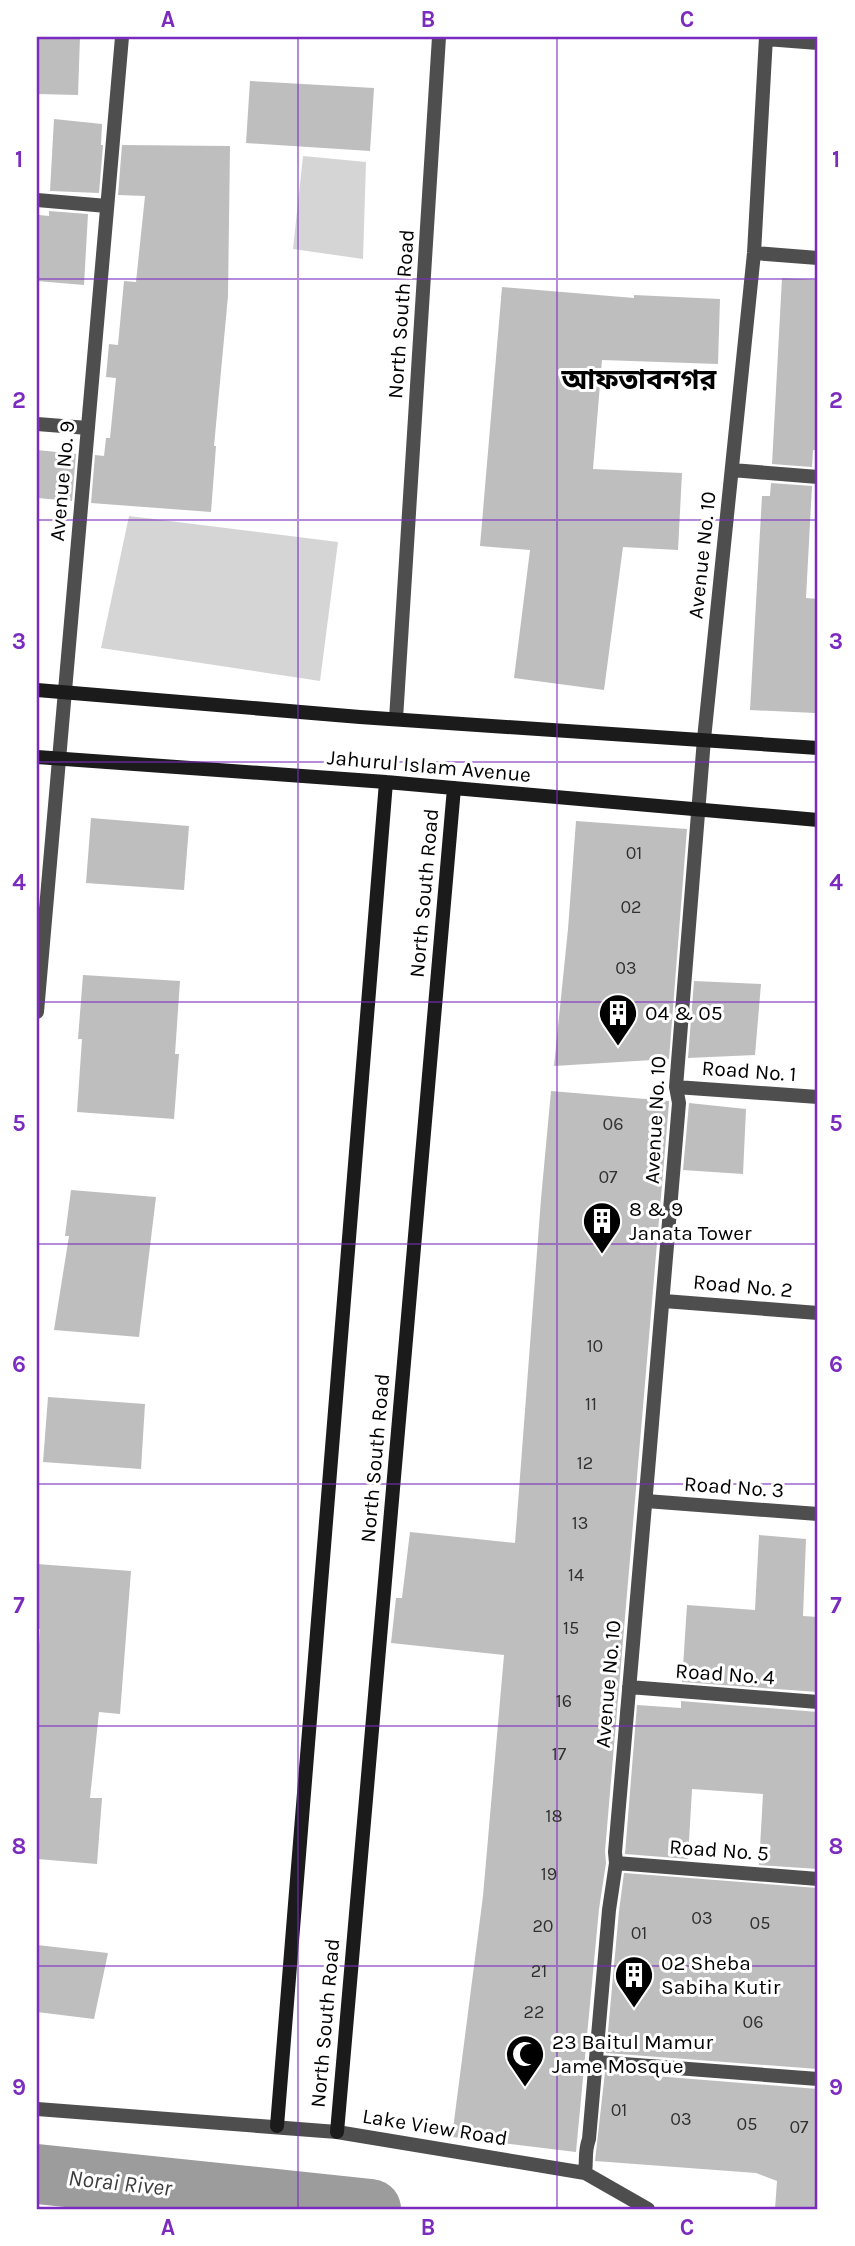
<svg xmlns="http://www.w3.org/2000/svg" width="855" height="2246" viewBox="0 0 855 2246" font-family="Karla,'Noto Sans Bengali',sans-serif">
<style>
.green{fill:#d5d5d5}
.lines{fill:none;stroke-linecap:round;stroke-linejoin:round}
.river{stroke:#9c9c9c;stroke-width:60}
.building{fill:#bebebe}
.street{stroke:#4e4e4e;stroke-width:14}
.secondary{stroke:#1b1b1b;stroke-width:14}
.grid{fill:none;stroke:#7b2cbf;stroke-width:2;stroke-opacity:0.55}
.labels{text-anchor:middle;dominant-baseline:central;stroke-width:6;stroke-linejoin:round;paint-order:stroke}
.number-label{font-size:18px;fill:#303030}
.street-label{font-size:21px;fill:#000;stroke:#fff}
.poi-label{font-size:21px;fill:#000;stroke:#fff;text-anchor:start}
.water-label{font-size:23px;font-style:italic;fill:#3d3d3d;stroke:#fff}
.district-label{font-size:28px;font-weight:bold;fill:#000;stroke:#fff}
.neatline{fill:none;stroke:#7b2cbf;stroke-width:2.5}
.grid-label{font-size:23px;text-anchor:middle;font-weight:bold;fill:#7b2cbf}
</style>
<rect width="100%" height="100%" fill="#fff"/>
<path class="green" d="M303,156L366,162L363,259L293,249Z
M129,516L338,542L320,681L101,648Z"/>
<g class="lines">
<path class="river" d="M37,2174L371,2209"/>
</g>
<path class="building" d="M37,37H80L78,95L37,94Z
M250,81L374,88L370,151L246,143Z
M54,119L102,124L101,145H103L99,193L50,191Z
M122,145L230,146L228,296L214,446H216L211,512L91,503L95,455L104,456L106,438H110L116,378L106,377L109,344L118,345L124,281L136,282L145,196L118,195Z
M49,211L88,214L84,285L37,281L39,215L49,216Z
M782,278L818,280V450H813L812,467L772,464Z
M502,287L634,298V295L720,299L718,364L602,360L593,469L682,473L678,550L623,547L604,690L514,678L530,550L480,546Z
M37,450L76,454L72,501L37,498Z
M771,483L812,486L806,598L818,599L815,713L750,710L762,496H770Z
M91,818L189,826L184,890L86,883Z
M576,821L687,829L669,1059L554,1066L568,929Z
M83,975L180,981L175,1054H179L174,1119L77,1112L82,1039H78Z
M694,981L761,984L755,1055L688,1058Z
M551,1091L669,1101V1103L605,1851L606,1863L599,1909L576,2152L452,2137L483,1896L504,1655L391,1643L396,1598H402L410,1532L515,1543L541,1199Z
M689,1103L746,1109L743,1174L683,1170Z
M71,1190L156,1197L139,1337L54,1330L69,1236H65Z
M48,1397L145,1404L141,1469L43,1462Z
M759,1535L806,1539L803,1616L818,1617V1692L682,1682L687,1605L755,1610Z
M37,1564L131,1571L120,1714L99,1712L90,1798H102L97,1864L37,1859V1677L40,1629H37Z
M681,1701L818,1712V1869L759,1865L763,1794L692,1789L688,1859L625,1854L637,1705L681,1708Z
M624,1873L818,1888V2069L606,2053L619,1911Z
M37,1945L108,1953L94,2019L37,2012Z
M605,2072L818,2089V2209H775L777,2181L756,2173L595,2161Z"/>
<g class="lines">
<path class="street" d="M766,39L818,43
M37,200L107,206
M754,253L818,258
M37,424L88,428
M732,470L818,477
M396,719L439,37
M37,1012L122,37
M676,1087L818,1097
M664,1301L818,1313
M646,1501L818,1514
M629,1687L818,1702
M616,1863L818,1879
M598,2062L818,2079
M37,2109L337,2132L585,2173L648,2209
M585,2173C587,2159 584,2153 589,2139L609,1910L616,1863L615,1852C636,1602 659,1353 679,1103L676,1087L704,739L754,253L766,37"/>
<path class="secondary" d="M37,690L360,717L818,748
M37,757L386,782L818,820
M277,2126L386,782
M337,2132L454,788"/>
</g>
<path class="grid" d="M298,37V2209M557,37V2209M37,279H818M37,520H818M37,762H818M37,1002H818M37,1244H818M37,1484H818M37,1726H818M37,1966H818"/>
<defs>
<g id="building-pin" transform="scale(2.0125)"><path d="M0 17L-7.5 6A9.5 9.5 0 1 1 7.5 6Z" fill="#000" stroke="#fff"/><path d="M-4-6H4V6H1V3H-1V6H-4ZM-2.5-4.3h1.7v1.8h-1.7ZM.8-4.3h1.7v1.8H.8ZM-2.5-1h1.7V.8h-1.7ZM.8-1h1.7V.8H.8Z" fill="#fff"/></g>
<g id="mosque-pin" transform="scale(2.0125)"><path d="M0 17L-7.5 6A9.5 9.5 0 1 1 7.5 6Z" fill="#000" stroke="#fff"/><path d="M3.5-4.9A6 6 0 1 0 3.5 4.9A5 5 0 1 1 3.5-4.9Z" fill="#fff"/></g>
</defs>
<g fill-rule="evenodd">
<use href="#building-pin" x="618" y="1013"/>
<use href="#building-pin" x="602" y="1221"/>
<use href="#building-pin" x="634" y="1975"/>
<use href="#mosque-pin" x="525" y="2054"/>
</g>
<g class="labels">
<g class="number-label">
<text x="634" y="853">01</text>
<text x="631" y="907">02</text>
<text x="626" y="968">03</text>
<text x="613" y="1124">06</text>
<text x="608" y="1177">07</text>
<text x="595" y="1346">10</text>
<text x="591" y="1404">11</text>
<text x="585" y="1463">12</text>
<text x="580" y="1523">13</text>
<text x="576" y="1575">14</text>
<text x="571" y="1628">15</text>
<text x="564" y="1701">16</text>
<text x="559" y="1754">17</text>
<text x="554" y="1816">18</text>
<text x="549" y="1874">19</text>
<text x="702" y="1918">03</text>
<text x="760" y="1923">05</text>
<text x="543" y="1926">20</text>
<text x="639" y="1933">01</text>
<text x="539" y="1971">21</text>
<text x="534" y="2012">22</text>
<text x="753" y="2022">06</text>
<text x="619" y="2110">01</text>
<text x="681" y="2119">03</text>
<text x="747" y="2124">05</text>
<text x="799" y="2127">07</text>
</g>
<g class="street-label">
<text transform="translate(401 314) rotate(-86)">North South Road</text>
<text transform="translate(62 481) rotate(-85)">Avenue No. 9</text>
<text transform="translate(702 555) rotate(-84)">Avenue No. 10</text>
<text transform="translate(429 766) rotate(5)">Jahurul Islam Avenue</text>
<text transform="translate(424 893) rotate(-85)">North South Road</text>
<text transform="translate(749 1071) rotate(4)">Road No. 1</text>
<text transform="translate(655 1120) rotate(-87)">Avenue No. 10</text>
<text transform="translate(743 1286) rotate(5)">Road No. 2</text>
<text transform="translate(375 1458) rotate(-85)">North South Road</text>
<text transform="translate(734 1487) rotate(4)">Road No. 3</text>
<text transform="translate(725 1674) rotate(4)">Road No. 4</text>
<text transform="translate(608 1684) rotate(-85)">Avenue No. 10</text>
<text transform="translate(719 1850) rotate(4)">Road No. 5</text>
<text transform="translate(325 2023) rotate(-85)">North South Road</text>
<text transform="translate(435 2127) rotate(9)">Lake View Road</text>
</g>
<g class="poi-label">
<text x="645" y="1013">04 &amp; 05</text>
<text x="629" y="1209">8 &amp; 9<tspan x="629" dy="24">Janata Tower</tspan></text>
<text x="661" y="1963">02 Sheba<tspan x="661" dy="24">Sabiha Kutir</tspan></text>
<text x="552" y="2042">23 Baitul Mamur<tspan x="552" dy="24">Jame Mosque</tspan></text>
</g>
<g class="water-label">
<text transform="translate(120 2183) rotate(6)">Norai River</text>
</g>
<g class="district-label">
<text x="639" y="379">আফতাবনগর</text>
</g>
</g>
<rect width="855" height="2246" fill="none" stroke="#ffffff" stroke-width="77"/>
<rect x="38" y="38" width="778" height="2170" class="neatline"/>
<g class="grid-label">
<text x="168" y="27">A</text>
<text x="428" y="27">B</text>
<text x="687" y="27">C</text>
<text x="19" y="167">1</text>
<text x="836" y="167">1</text>
<text x="19" y="408">2</text>
<text x="836" y="408">2</text>
<text x="19" y="649">3</text>
<text x="836" y="649">3</text>
<text x="19" y="890">4</text>
<text x="836" y="890">4</text>
<text x="19" y="1131">5</text>
<text x="836" y="1131">5</text>
<text x="19" y="1372">6</text>
<text x="836" y="1372">6</text>
<text x="19" y="1613">7</text>
<text x="836" y="1613">7</text>
<text x="19" y="1854">8</text>
<text x="836" y="1854">8</text>
<text x="19" y="2095">9</text>
<text x="836" y="2095">9</text>
<text x="168" y="2235">A</text>
<text x="428" y="2235">B</text>
<text x="687" y="2235">C</text>
</g>
</svg>
